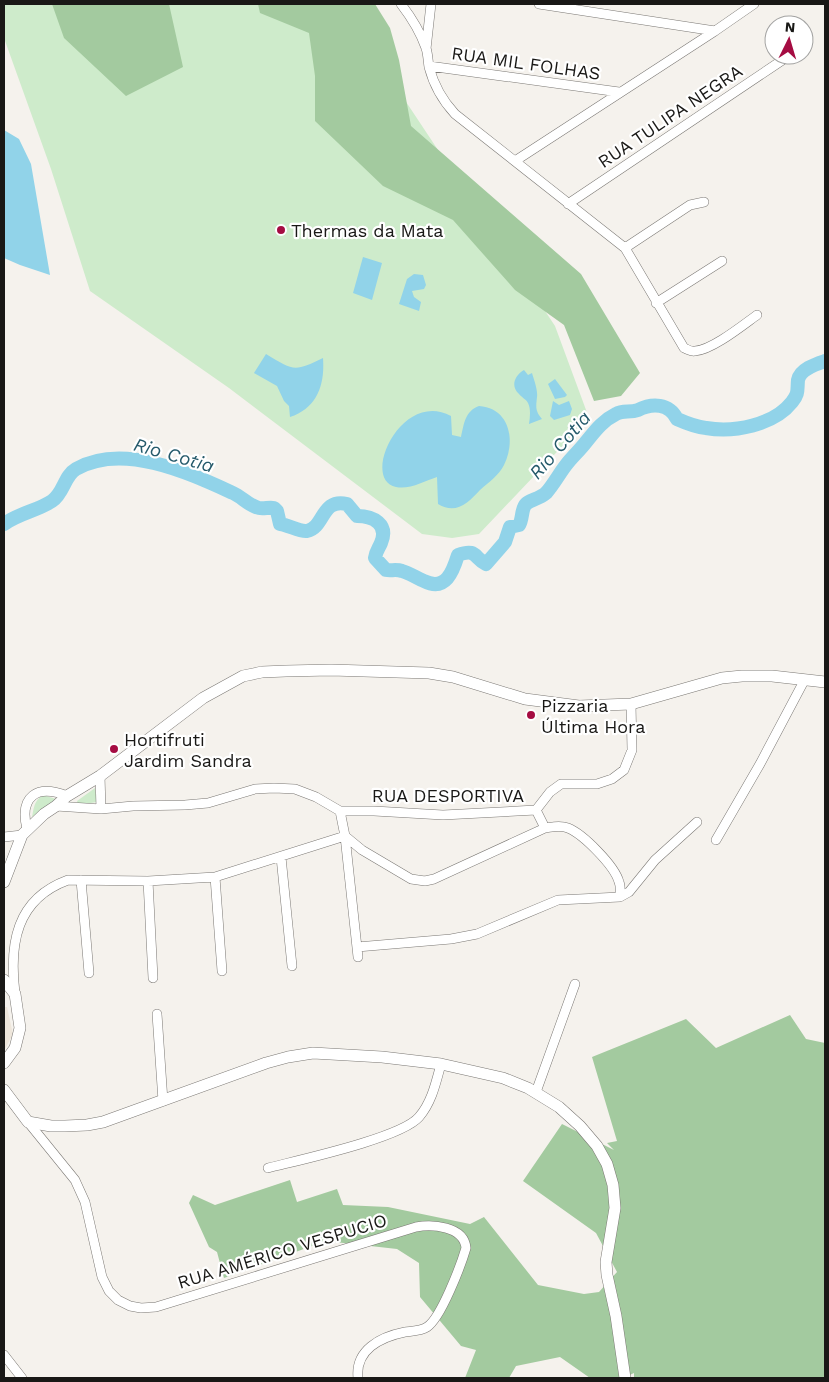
<svg xmlns="http://www.w3.org/2000/svg" width="829" height="1382" viewBox="0 0 829 1382" font-family="'Work Sans',sans-serif">
<style>
.built{fill:#eee6db}
.green{fill:#ceebcb}
.forest{fill:#a3ca9f}
.water{fill:#91d3e9}
.lines{fill:none;stroke-linecap:round;stroke-linejoin:round}
.river{stroke:#91d3e9;stroke-width:14}
.street-casing{stroke:#7b7874;stroke-width:10}
.secondary-casing{stroke:#7b7874;stroke-width:12}
.street{stroke:#fff;stroke-width:9}
.secondary{stroke:#fff;stroke-width:11}
.poi-dot{fill:#a50c42;stroke:#fff;stroke-width:2}
.labels{text-anchor:middle;dominant-baseline:central;stroke-width:4.5;stroke-linejoin:round;paint-order:stroke}
.street-label{font-size:18px;fill:#191816;stroke:#fff}
.poi-label{font-size:18px;fill:#191816;stroke:#fff;text-anchor:start}
.water-label{font-size:19px;font-style:italic;fill:#255a6b;stroke:#fff}
</style>
<rect width="100%" height="100%" fill="#f5f2ed"/>
<path class="built" d="M4,1007H7L13,1034L4,1051Z"/>
<path class="green" d="M4,4H341L555,326L589,418L479,534L452,538L422,534L229,388L90,291L51,169L4,38Z
M95,788L97,802L78,805L77,801Z
M43,795L56,799L32,817C34,807 34,801 43,795Z"/>
<path class="forest" d="M52,4H169L183,67L126,96L64,38Z
M258,4H375L390,28L399,60L411,126L581,274L640,373L621,396L594,401L564,325L515,290L453,220L383,186L315,121V76L309,33L260,13Z
M790,1015L806,1039L825,1043V1378H634V1373L623,1378H590L560,1357L516,1366L509,1378H465L476,1350L461,1346L420,1297L419,1263L397,1249L326,1241L224,1278L217,1252L209,1247L189,1203L193,1195L215,1205L290,1180L297,1202L337,1189L343,1205L388,1207L470,1224L484,1217L538,1285L584,1294L599,1292L617,1272L596,1233L523,1181L562,1124L614,1150L607,1143L617,1141L592,1057L686,1019L716,1048Z"/>
<path class="water" d="M4,130L19,139L31,164L50,275L20,265L4,258Z
M363,257L382,263L372,300L353,293Z
M414,274L423,275L426,285L424,289L412,291L414,297L421,302L419,311L399,304L407,279Z
M266,354C294,371 294,372 323,358C325,385 317,408 290,417L289,406L284,401L277,386L254,373Z
M524,370L528,375L532,373C534,380 538,390 537,397C536,407 535,411 542,419L529,424C530,417 531,409 528,403C526,399 521,397 519,394C510,386 515,375 524,370Z
M555,379L567,395L565,397L555,399L548,384Z
M553,401L559,405L569,401L572,409L570,415L554,420L550,416Z
M479,406C510,408 516,441 504,465C499,475 488,483 480,490C468,503 456,515 438,504L437,477C425,481 409,490 396,487C360,480 401,389 451,416L452,435L461,437C464,424 465,411 479,406Z"/>
<g class="lines">
<path class="river" d="M4,524C19,513 37,511 52,501C64,493 64,476 76,469C123,442 189,473 233,493C242,497 249,506 259,508C264,509 269,507 274,508L277,511L280,524C289,525 299,532 307,531C325,527 321,498 347,504L357,516C373,516 389,524 381,543C379,548 376,551 375,558L386,570C391,571 396,569 402,571C410,573 416,578 424,581C446,592 453,571 458,555C477,548 474,558 486,564L505,542L510,527L519,525C523,519 521,509 526,504C530,500 539,499 546,493C554,484 559,474 566,465C572,457 580,450 586,442C595,431 602,421 616,414C623,410 630,413 638,410C652,403 669,403 677,419C686,423 696,427 706,428C734,433 774,425 792,402C799,393 797,391 798,380C800,369 816,364 825,361"/>
<g class="street-casing">
<path id="street" d="M401,4C411,17 420,31 426,48C428,54 428,61 429,67C434,86 442,100 455,114L625,248L684,348C687,349 691,352 695,351C712,350 743,325 757,315
M539,4L715,31
M426,49L431,4
M429,66L619,92
M515,161L715,31L754,4
M568,204L790,55
M625,248L690,205L704,202
M656,303L722,261
M100,776L101,809
M56,806L101,809L133,806L185,805L208,803L255,789L274,788L295,789L316,797L340,811L345,836L358,957
M536,810L550,792L561,784H597L612,779L624,770L632,750L631,704
M340,811H374L443,815L536,810L545,828
M27,829C19,796 37,784 67,796
M4,837L22,835
M716,840L760,764L804,681
M281,857L292,966
M215,877L222,971
M81,880L89,973
M148,881L153,978
M357,947L451,939L477,934L558,900L620,897L629,892L655,860L697,822
M15,993C9,944 16,899 68,880L148,881L215,877L345,836L362,850L411,879L425,881L434,879L545,828C553,827 560,825 568,828C583,834 615,866 619,882C621,886 620,892 620,897
M157,1014L163,1101
M536,1092L575,984
M28,1122L75,1180L85,1202L102,1277L109,1291L118,1300L130,1306L141,1308L156,1307L416,1227C432,1224 464,1226 466,1248C461,1265 441,1318 427,1327C421,1331 412,1331 405,1332C380,1337 355,1350 358,1378
M268,1168C299,1160 401,1138 419,1117C432,1102 436,1082 441,1064
M4,1355L22,1378"/>
</g>
<g class="secondary-casing">
<path id="secondary" d="M4,882L22,835L44,814L56,806L67,796L100,776L203,698L243,676L262,672L286,671L331,670L429,673L453,677L525,699L579,706L631,704L722,678L742,676H772L825,682
M4,980L15,994L20,1028L15,1048L4,1063
M4,1090L28,1122L51,1126H65L87,1125L103,1122L266,1063L288,1057L313,1053L382,1057L441,1064L503,1078L528,1088L559,1107L580,1126L597,1146L607,1164L613,1185L615,1208L606,1262L607,1275L616,1316L625,1378"/>
</g>
<use href="#street" class="street"/>
<use href="#secondary" class="secondary"/>
</g>
<g class="poi-dot">
<circle cx="281" cy="230" r="5"/>
<circle cx="531" cy="715" r="5"/>
<circle cx="114" cy="749" r="5"/>
</g>
<g class="labels">
<g class="street-label">
<text transform="translate(526 63) rotate(8)">RUA MIL FOLHAS</text>
<text transform="translate(670 116) rotate(-34)">RUA TULIPA NEGRA</text>
<text x="448" y="795">RUA DESPORTIVA</text>
<text transform="translate(282 1251) rotate(-17)">RUA AMÉRICO VESPUCIO</text>
</g>
<g class="poi-label">
<text x="291" y="230">Thermas da Mata</text>
<text x="541" y="705">Pizzaria<tspan x="541" dy="21">Última Hora</tspan></text>
<text x="124" y="739">Hortifruti<tspan x="124" dy="21">Jardim Sandra</tspan></text>
</g>
<g class="water-label">
<text transform="translate(560 445) rotate(-49)">Rio Cotia</text>
<text transform="translate(174 455) rotate(16)">Rio Cotia</text>
</g>
</g>
<rect width="829" height="1382" fill="none" stroke="#191816" stroke-width="10"/>
<g transform="translate(789 40) rotate(5)"><circle r="24" fill="#ffffff" stroke="#a3a3a2"/>
<path d="M0-4L9 19L0 12L-9 19Z" fill="#a50c42"/>
<text y="-8" font-size="14" font-weight="bold" text-anchor="middle" fill="#191816">N</text>
</g>
</svg>
